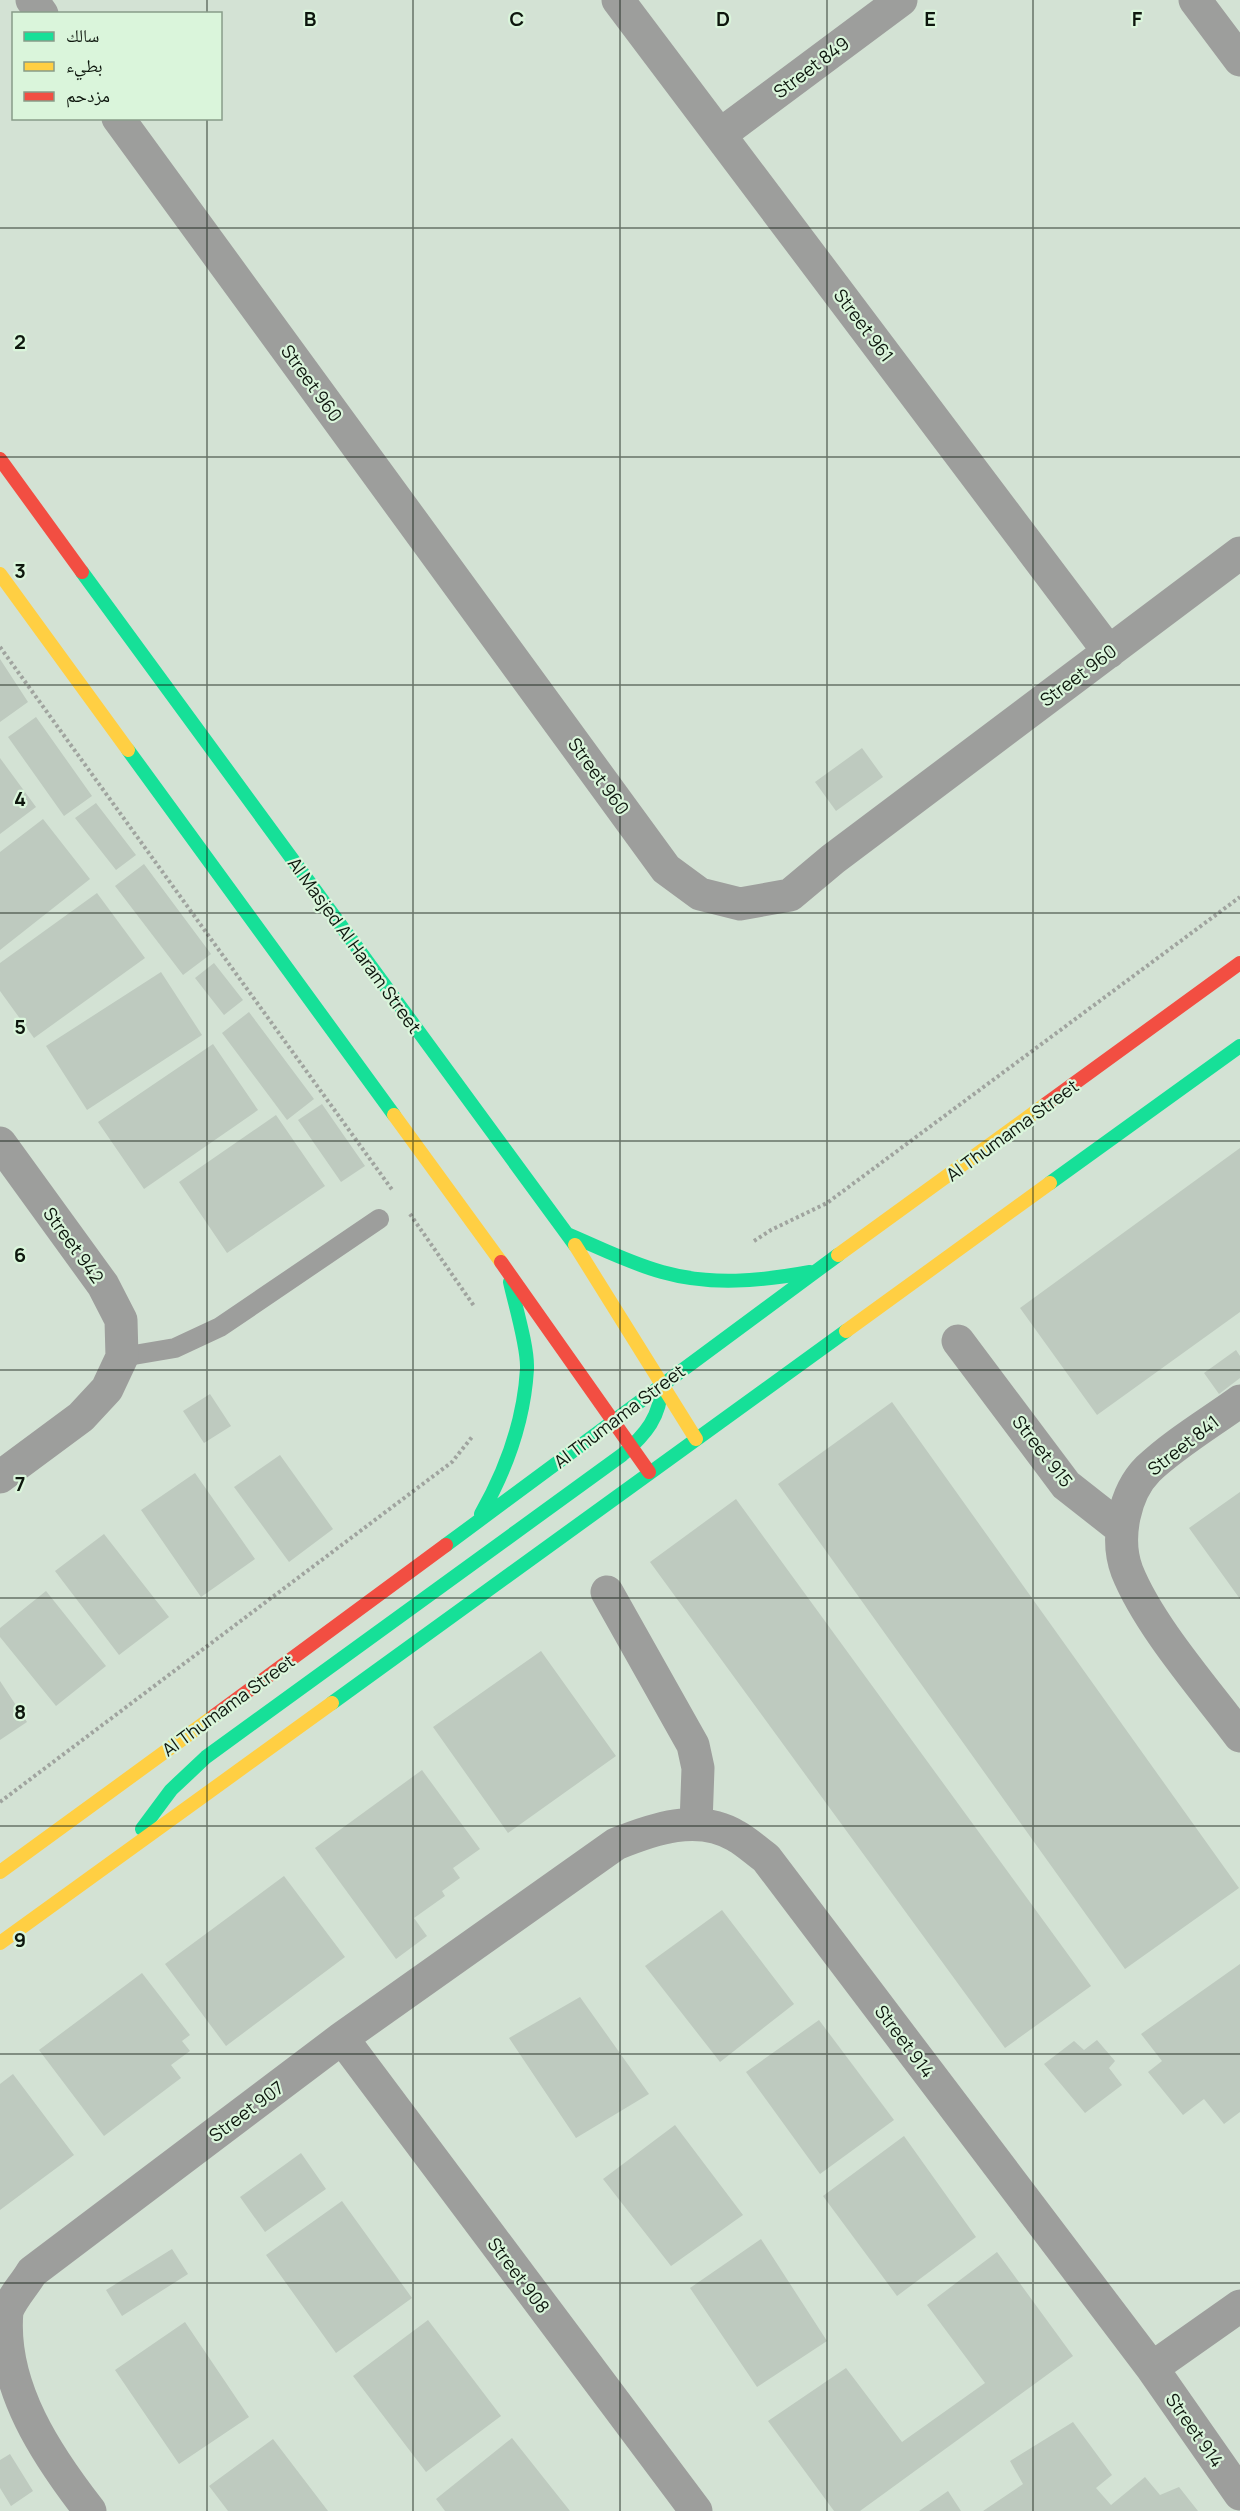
<svg xmlns="http://www.w3.org/2000/svg" width="1240" height="2511" viewBox="0 0 1240 2511" font-family="Manrope,'Noto Naskh Arabic',sans-serif">
<style>
.building{fill:#becabf}
.lines{fill:none;stroke-linecap:round;stroke-linejoin:round}
.path{stroke:#a0a49f;stroke-width:4;stroke-dasharray:3 3;stroke-linecap:butt}
.lane{stroke:#9d9e9c;stroke-width:20}
.street{stroke:#9d9e9c;stroke-width:33}
.fast{stroke:#16e098;stroke-width:14}
.slow{stroke:#ffcf43;stroke-width:14}
.jam{stroke:#f24e42;stroke-width:14}
.grid{fill:none;stroke:#0d160d;stroke-width:1.5;stroke-opacity:0.55}
.labels{text-anchor:middle;dominant-baseline:central;stroke-width:4.5;stroke-linejoin:round;paint-order:stroke}
.street-label{font-size:18px;fill:#0d160d;stroke:#daf5db}
.grid-label{font-size:20px;text-anchor:middle;font-weight:bold;fill:#0d160d;stroke:#daf5db;stroke-width:4.5;stroke-linejoin:round;paint-order:stroke}
</style>
<rect width="100%" height="100%" fill="#d3e2d4"/>
<path class="building" d="M0,659L28,702L0,722Z
M36,717L92,796L64,816L8,737Z
M862,748L883,777L836,811L815,782Z
M0,758L36,807L0,834Z
M96,803L136,855L116,870L75,818Z
M43,819L90,879L0,950V852Z
M144,864L211,954L183,975L115,886Z
M97,893L145,958L34,1038L0,991V963Z
M214,963L243,1000L224,1015L195,978Z
M161,972L202,1035L87,1110L46,1046Z
M249,1012L314,1099L287,1120L222,1033Z
M213,1044L258,1110L144,1189L98,1122Z
M322,1104L365,1166L341,1182L298,1120Z
M276,1115L325,1186L227,1253L179,1182Z
M1240,1148V1312L1097,1415L1020,1308Z
M1236,1350L1240,1356V1378L1219,1394L1204,1373Z
M210,1394L231,1426L204,1443L183,1411Z
M892,1402L1239,1888L1125,1969L778,1484Z
M280,1455L333,1529L289,1562L234,1487Z
M195,1473L255,1559L201,1597L141,1510Z
M1240,1492V1599L1189,1528Z
M736,1499L1091,1986L1005,2048L650,1562Z
M104,1534L169,1617L119,1655L55,1571Z
M46,1591L106,1666L56,1706L0,1637V1628Z
M541,1651L616,1756L508,1833L433,1727Z
M0,1681L27,1722L0,1740Z
M422,1770L480,1849L453,1868L460,1878L442,1891L445,1896L414,1918L427,1936L396,1959L315,1848Z
M284,1876L345,1957L226,2046L165,1964Z
M722,1910L794,2004L720,2062L645,1966Z
M1240,1964V2112L1224,2124L1204,2099L1183,2115L1148,2072L1162,2061L1141,2034Z
M142,1973L190,2035L182,2041L190,2051L171,2065L181,2078L104,2136L39,2050Z
M580,1997L649,2094L576,2138L509,2038Z
M819,2020L894,2120L820,2174L746,2072Z
M1097,2040L1115,2061L1109,2068L1122,2085L1085,2113L1044,2064L1074,2041L1084,2050Z
M13,2074L74,2155L0,2210V2084Z
M675,2125L743,2215L671,2266L603,2179Z
M904,2136L976,2237L897,2296L823,2196Z
M301,2153L326,2189L265,2232L240,2197Z
M342,2201L412,2298L336,2353L266,2255Z
M761,2239L827,2341L757,2387L690,2288Z
M172,2249L188,2274L122,2316L106,2290Z
M997,2252L1073,2356L860,2511H834L768,2421L846,2368L902,2442L985,2383L927,2305Z
M428,2320L501,2416L426,2472L353,2376Z
M185,2322L249,2417L179,2464L115,2370Z
M1073,2422L1112,2475L1096,2488L1111,2505L1145,2477L1160,2495L1179,2487L1198,2511H983L1023,2484L1010,2461Z
M512,2438L570,2511H445L436,2499Z
M273,2439L328,2511H228L209,2486Z
M10,2454L33,2491L11,2506L0,2488V2460Z
M948,2491L961,2511H919Z"/>
<g class="lines">
<path class="path" d="M0,647L393,1191
M410,1214L474,1306
M754,1241L771,1230L827,1203L1240,897
M0,1802L452,1462L472,1437"/>
<path class="lane" d="M122,1357L175,1348L220,1327L379,1219"/>
<path class="street" d="M32,0L42,14
M618,0L1109,652
M1195,0L1240,60
M118,118L666,869L700,894L740,904L790,895L833,859L1240,553
M721,134L901,0
M0,1143L103,1285L121,1320L122,1357L107,1389L81,1417L0,1477
M958,1341L1066,1485L1122,1529
M1240,1401C1211,1422 1174,1444 1148,1469C1124,1493 1115,1539 1127,1571C1149,1626 1204,1688 1240,1736
M607,1592L693,1745L698,1768L696,1824
M342,2038L696,2511
M1152,2368L1240,2306
M90,2511C48,2457 0,2387 7,2311C12,2298 25,2284 32,2272L342,2038L616,1844C653,1829 698,1813 736,1836C747,1842 756,1851 766,1858L1152,2368L1240,2494"/>
<path class="fast" d="M82,572L575,1245
M128,750L394,1115
M1050,1183L1240,1046
M567,1234C598,1247 629,1263 662,1272C711,1286 761,1281 810,1272
M481,1514C506,1470 524,1420 527,1369C528,1347 515,1305 510,1282
M446,1545L838,1255
M332,1703L846,1331
M142,1829L171,1790L206,1757L622,1455C645,1435 662,1416 661,1384"/>
<path class="slow" d="M0,574L128,750
M394,1115L501,1262
M575,1245L696,1439
M838,1255L1046,1104
M846,1331L1050,1183
M0,1872L214,1716
M0,1943L332,1703"/>
<path class="jam" d="M0,459L82,572
M1046,1104L1240,963
M501,1262L649,1472
M214,1716L446,1545"/>
</g>
<path class="grid" d="M207,0V14M413,0V2511M620,0V2511M827,0V2511M1033,0V2511M207,118V2511M0,228H1240M0,457H1240M0,685H1240M0,913H1240M0,1141H1240M0,1370H1240M0,1598H1240M0,1826H1240M0,2054H1240M0,2283H1240"/>
<g class="labels">
<g class="street-label">
<text transform="translate(811 67) rotate(-37)">Street 849</text>
<text transform="translate(864 325) rotate(53)">Street 961</text>
<text transform="translate(312 383) rotate(54)">Street 960</text>
<text transform="translate(1078 675) rotate(-37)">Street 960</text>
<text transform="translate(599 776) rotate(54)">Street 960</text>
<text transform="translate(355 945) rotate(54)">Al Masjed Al Haram Street</text>
<text transform="translate(1012 1130) rotate(-36)">Al Thumama Street</text>
<text transform="translate(74 1245) rotate(54)">Street 942</text>
<text transform="translate(619 1416) rotate(-37)">Al Thumama Street</text>
<text transform="translate(1183 1445) rotate(-38)">Street 841</text>
<text transform="translate(1043 1451) rotate(52)">Street 915</text>
<text transform="translate(228 1705) rotate(-36)">Al Thumama Street</text>
<text transform="translate(905 2041) rotate(53)">Street 914</text>
<text transform="translate(246 2111) rotate(-37)">Street 907</text>
<text transform="translate(519 2275) rotate(53)">Street 908</text>
<text transform="translate(1195 2430) rotate(55)">Street 914</text>
</g>
</g>
<g class="grid-label">
<text x="310" y="26">B</text>
<text x="517" y="26">C</text>
<text x="723" y="26">D</text>
<text x="930" y="26">E</text>
<text x="1137" y="26">F</text>
<text x="20" y="349">2</text>
<text x="20" y="578">3</text>
<text x="20" y="806">4</text>
<text x="20" y="1034">5</text>
<text x="20" y="1262">6</text>
<text x="20" y="1491">7</text>
<text x="20" y="1719">8</text>
<text x="20" y="1947">9</text>
</g>
<rect x="12" y="12" width="210" height="108" fill="#daf5db" stroke="#889c89" stroke-width="1.5"/>
<rect x="24" y="32" width="30" height="9" fill="#16e098" stroke="#889c89" stroke-width="1.5"/>
<text x="66" y="42" font-size="18" fill="#0d160d">سالك</text>
<rect x="24" y="62" width="30" height="9" fill="#ffcf43" stroke="#889c89" stroke-width="1.5"/>
<text x="66" y="72" font-size="18" fill="#0d160d">بطيء</text>
<rect x="24" y="92" width="30" height="9" fill="#f24e42" stroke="#889c89" stroke-width="1.5"/>
<text x="66" y="102" font-size="18" fill="#0d160d">مزدحم</text>
</svg>
